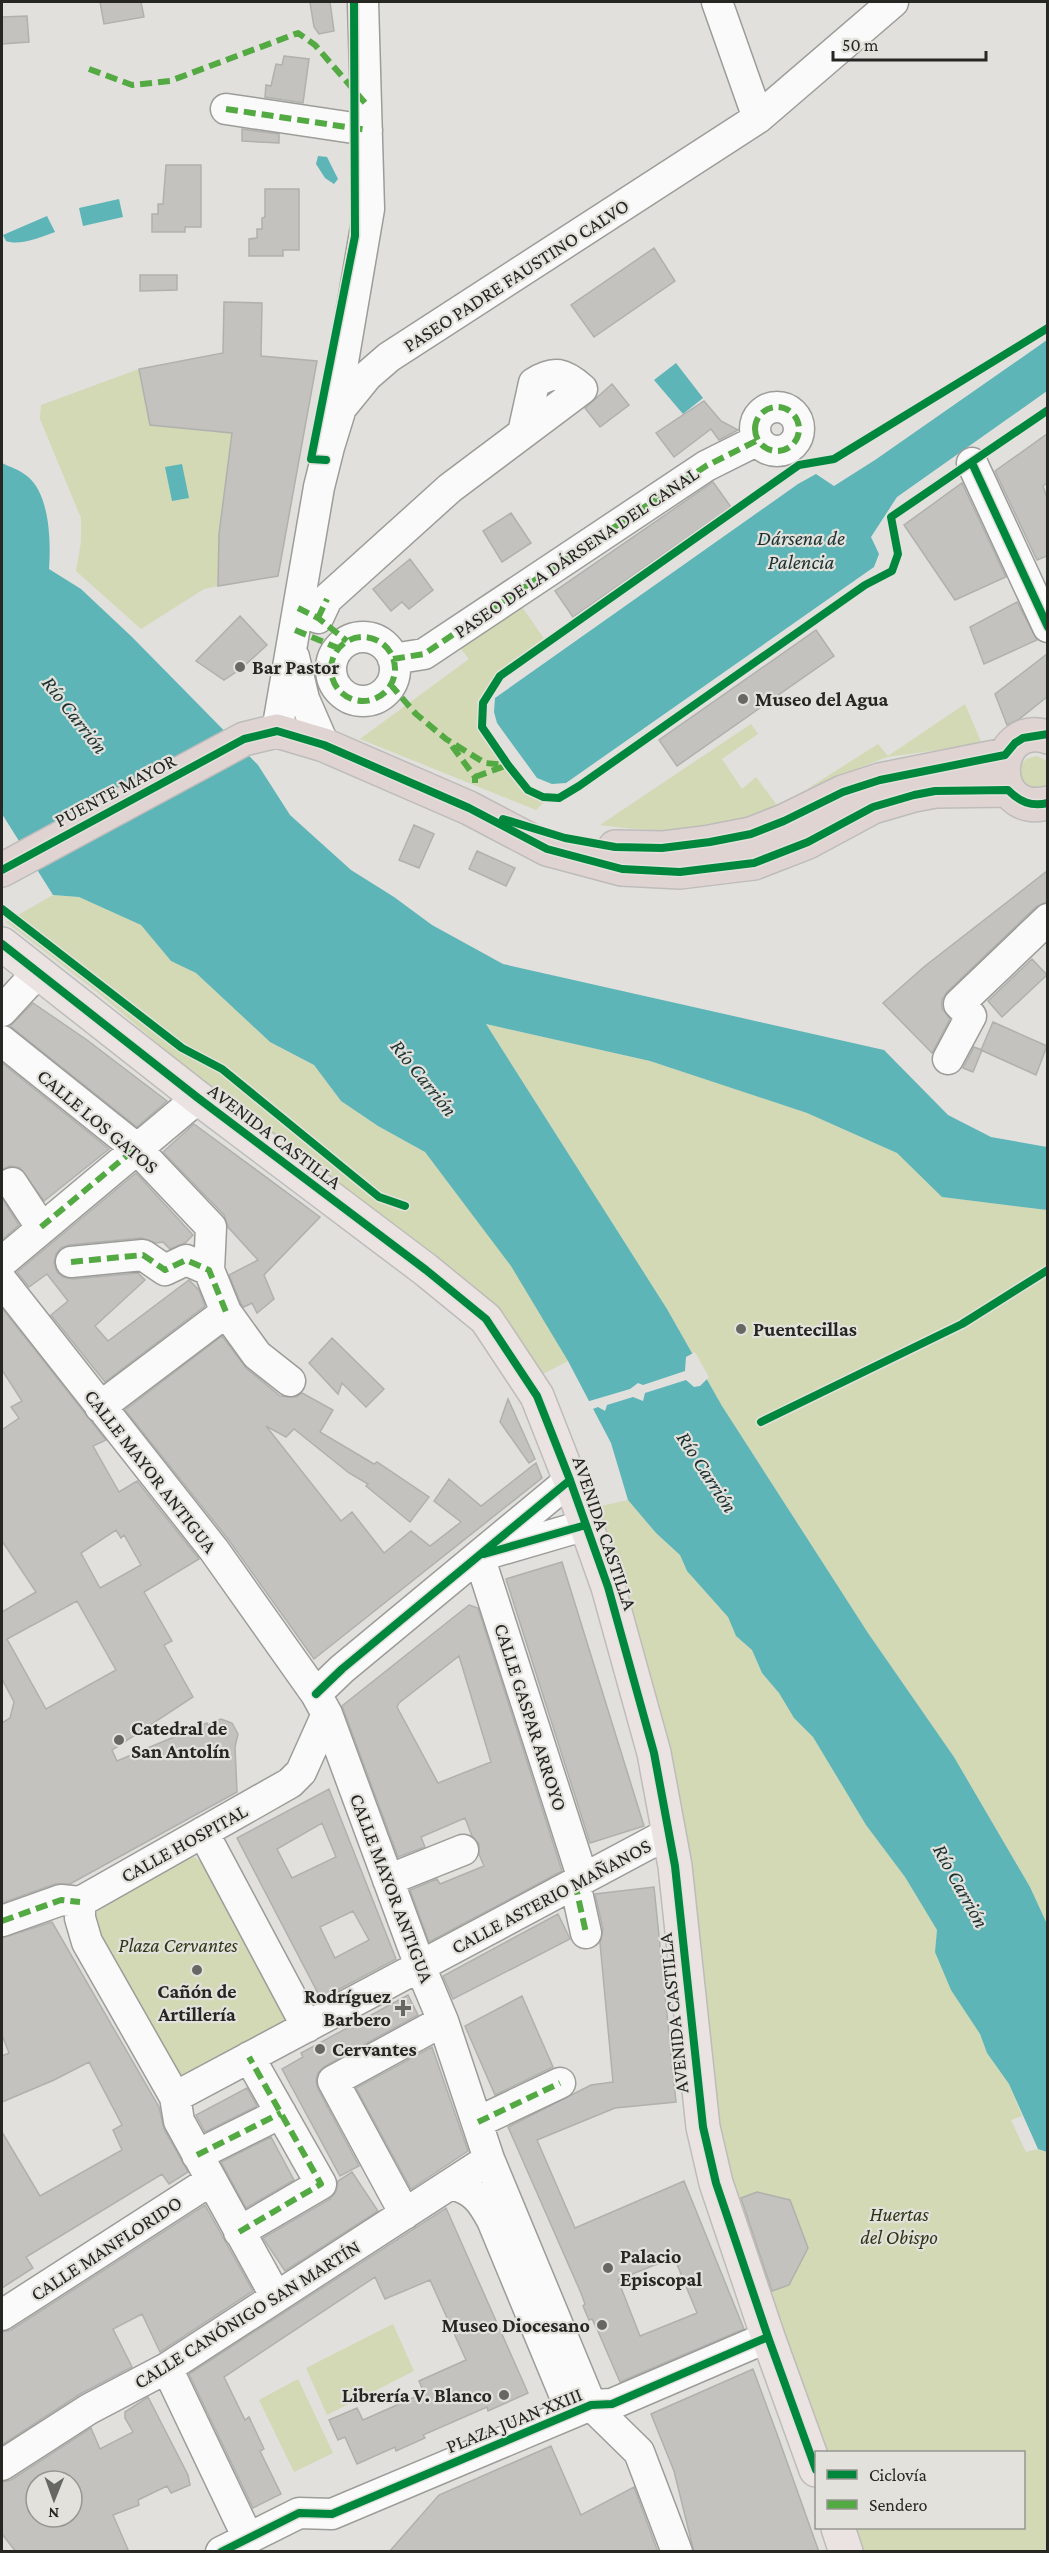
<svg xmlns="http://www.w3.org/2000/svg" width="1049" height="2553" viewBox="0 0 1049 2553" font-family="'Crimson Pro',serif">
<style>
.green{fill:#d2d9b4}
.water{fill:#5db5b7}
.pier{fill:#e1e0dc}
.building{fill:#c3c2bf;stroke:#b0b0ad;stroke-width:1.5;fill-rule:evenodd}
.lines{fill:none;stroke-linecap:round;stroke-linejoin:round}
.minor-casing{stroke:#9c9c99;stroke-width:33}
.major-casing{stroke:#bdbcba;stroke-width:36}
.highway-casing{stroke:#bdbcba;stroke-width:36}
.minor{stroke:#fafafa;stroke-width:30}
.major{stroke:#ebe3e2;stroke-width:33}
.highway{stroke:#e0d4d3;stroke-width:33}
.quiet{stroke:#53aa43;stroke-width:6;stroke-dasharray:12 6;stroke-linecap:butt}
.cycleway-casing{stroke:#e2e1db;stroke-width:11}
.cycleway{stroke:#00873e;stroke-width:8}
.poi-dot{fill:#676764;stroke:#e2e1db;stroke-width:2}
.labels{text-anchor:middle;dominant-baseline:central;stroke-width:4.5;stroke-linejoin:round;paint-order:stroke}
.street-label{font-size:20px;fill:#262623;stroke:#e2e1db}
.poi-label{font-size:20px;font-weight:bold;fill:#262623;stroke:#e2e1db;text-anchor:start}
.park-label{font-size:20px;font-style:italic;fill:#2e3514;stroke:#e2e1db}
.water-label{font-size:21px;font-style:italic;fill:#1b3031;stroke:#e2e1db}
</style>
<rect width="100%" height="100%" fill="#e1e0dc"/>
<path class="green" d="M139,369L150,425L215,432L234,416L219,534L218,586L204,589L141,629L76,571L81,542V518L40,419L41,405Z
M520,604L547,643L500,676L483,704L482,727L528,790L548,798L536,810L360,739L469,659L460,648Z
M965,704L982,744L887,757L807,789L878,744L888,756Z
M751,724L758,734L722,759L742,789L756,777L779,808C756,814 734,822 711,826C675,833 636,830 600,825Z
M1037,756L1047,761V785L1038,790L1022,785L1019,768L1026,759Z
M53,895L79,897L141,925L171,961L196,973L270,1042L314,1065L341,1101L378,1126L425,1152L512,1266L568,1361L537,1377L437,1264L188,1069L97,992L6,922Z
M486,1024L650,1061L807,1113L897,1153L943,1197L1047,1210V1924L1030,1887L954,1757L868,1633L722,1406L667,1309Z
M628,1500L656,1533L680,1555L687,1571L728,1617L736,1636L752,1650L762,1673L779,1693L794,1718L813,1737L866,1825L905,1877L937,1930L935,1952L980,2034L987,2053L1009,2084L1022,2116L1011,2120L1026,2152L1038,2149L1047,2152V2551H861L852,2528H1024V2452H824L732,2191L592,1508Z
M193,1856L216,1873L289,2021L180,2081L96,1940L95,1922L98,1909Z
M393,2324L414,2371L327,2415L306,2368Z
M298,2379L333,2453L294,2472L259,2400Z"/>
<path class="water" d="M318,156L327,157L338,179L334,184L325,178L316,164Z
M119,199L123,217L83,226L79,208Z
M47,216L55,232C42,237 19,246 6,241L3,235Z
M1047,340V391L897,497L871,537L879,554L874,567L566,783L552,784L537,778L497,723L494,712L495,698L798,484L816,474L834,486L875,460Z
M676,363L703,398L683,414L654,380Z
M2,463C10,467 20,470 27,476C50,494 51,542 49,569L81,589L132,637L258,765L290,815L351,870L394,897L432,925L503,964L884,1050L948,1115L991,1137L1047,1147V1210L942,1197L897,1153L807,1113L650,1061L486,1024L667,1309L722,1406L868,1633L954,1757L1030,1887L1047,1924V2152L1038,2149L1009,2084L987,2053L980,2034L951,1990L935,1952L937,1930L905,1877L866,1825L813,1737L794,1718L779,1693L762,1673L752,1650L736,1636L728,1617L687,1571L680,1555L656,1533L628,1500L611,1443L568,1361L511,1266L425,1152L378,1126L341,1101L314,1065L270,1042L196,973L171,961L141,925L79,897L53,895L2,814Z
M182,464L189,498L172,501L165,467Z"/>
<path class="pier" d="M695,1352L709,1377L700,1386L694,1387L686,1380L645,1393L643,1401L633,1397L607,1405L605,1411L598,1407L590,1410L586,1402L630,1389L638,1383L643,1385L685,1371L686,1357Z"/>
<path class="building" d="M100,2H141L144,17L104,24Z
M310,2H330L334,31L319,34L314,27Z
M27,16L29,42L2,44V17Z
M284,56L309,59L303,103L265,97L266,85L271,86L276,64L282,65Z
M242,129L279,134V143L242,141Z
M166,165H201V227H185V232H152V214H158V204H163Z
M265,189H299V250H283V256H249V239L257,238V229H262V218L265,217Z
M654,248L675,281L594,337L571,305Z
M140,275H177V290L140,291Z
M224,302L262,303L261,356L317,361L278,576L218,586L219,534L232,433L150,425L139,369L223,353Z
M612,384L629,405L600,427L585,408Z
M704,401L721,421L738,430L719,440L711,429L674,457L656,433Z
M1047,434V483L1043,486L1047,498V556L1037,560L995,471Z
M713,482L731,507L573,617L555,591Z
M962,483L1006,577L955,600L904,525Z
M511,513L531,543L502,562L483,531Z
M410,559L433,590L409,609L402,602L391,611L373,589Z
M1017,602L1037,640L984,664L970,627Z
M240,616L267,645L242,668L224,680L196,661Z
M816,630L834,656L677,766L659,740Z
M1047,654V697L1018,720L1007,725L995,694Z
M414,825L434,834L419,868L399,860Z
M477,851L515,868L506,886L469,869Z
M1047,871V902L1036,907L947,992L942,1000V1008L950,1019L932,1053L883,1003L925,966Z
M1032,959L1047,975L1002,1017L988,1001Z
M33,1003L87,1040L167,1101L137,1127L10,1026Z
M993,1022L1047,1046L1036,1075L981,1050Z
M974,1047L982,1050L973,1072L963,1068Z
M2,1063L109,1149L44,1201L20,1168L10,1166L2,1170Z
M194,1124L320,1217L264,1275L274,1299L257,1313L252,1303L244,1307L241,1304L229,1275L258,1260L228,1227L224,1215L163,1152Z
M136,1173L193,1235L185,1243L170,1249L163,1242L156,1243L141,1238L69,1245L61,1248L56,1254L54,1263L57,1272L63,1277L73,1279L138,1273L145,1280L95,1326L108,1341L189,1280L199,1290L205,1306L105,1382L51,1315L68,1301L47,1274L29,1287L17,1272Z
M2,1198L19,1225L2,1240Z
M2,1308L106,1440L93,1446L119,1492L137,1481L199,1559L144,1592L172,1641L164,1645L193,1697L112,1750L117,1761L207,1723L208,1725L221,1719L232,1723L238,1734L235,1747L237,1792L70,1884H55L2,1903V1723L10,1718L14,1702L2,1679V1612L36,1592L2,1541V1430L19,1418L11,1407L22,1401L2,1370ZM116,1530L121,1538L124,1535L141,1565L100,1588L81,1553ZM77,1601L116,1670L46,1709L7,1639Z
M222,1336L246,1368L280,1396L296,1397L302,1393L333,1410L320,1432L374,1464L377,1462L429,1497L410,1522L366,1486L368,1484L349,1473L294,1429L286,1437L266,1426L341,1521L352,1512L384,1553L411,1531L430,1546L461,1522L434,1501L449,1479L481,1506L536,1463L542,1478L314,1659L228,1539L125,1410Z
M332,1338L384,1389L366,1407L342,1383L338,1394L309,1363Z
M508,1399L535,1459L529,1463L500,1422Z
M562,1562L644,1826L590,1843L506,1579Z
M469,1605L478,1608L562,1871L429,1942L410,1890L437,1879L440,1884L484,1866L479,1854V1844L472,1836L465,1818L421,1837L425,1847L398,1857L342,1706ZM459,1656L491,1762L438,1783L397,1707L399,1703Z
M329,1789L396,1959L321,1999L237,1838ZM322,1823L336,1857L292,1878L277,1849ZM353,1911L369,1940L335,1958L320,1927Z
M654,1887L676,2102L615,2108L537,2140L575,2228L684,2181L744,2329L620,2382L597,2329L592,2319L589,2320L583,2306L585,2304L581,2293L508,2127L591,2085L613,2082L600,1943L603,1929L595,1894ZM674,2257L697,2313L640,2336L618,2280Z
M558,1914L570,1939L453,1999L443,1976Z
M52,1922L159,2107L164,2129L188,2172L169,2184L162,2174L26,2257L33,2268L2,2288V2132L40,2196L122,2150L113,2130L122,2125L89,2062L54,2080L2,2102V2056L9,2053L2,2035V1938Z
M408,1995L418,2015L325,2066L318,2073L316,2081L318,2089L359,2166L340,2176L282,2069L303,2057L301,2053Z
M522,1996L553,2067L495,2095L465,2026Z
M432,2047L468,2151L411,2189L356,2088Z
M247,2088L257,2106L205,2132L196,2115Z
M271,2137L294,2180L246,2208L221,2162Z
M352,2172L378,2211L285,2271L263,2238L330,2199L336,2192L338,2181Z
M757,2192L790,2200L808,2248L789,2285L772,2291L741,2198Z
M205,2205L253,2291L160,2352L142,2314L113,2329L132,2367L80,2394L2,2445V2332L11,2330Z
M446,2208L528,2393L488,2411L487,2407L423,2435L425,2438L396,2451L395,2447L357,2464L345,2437L338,2440L329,2420L357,2408L363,2420L424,2393L419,2381L466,2360L430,2280L385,2299L375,2277L224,2377L245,2420L249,2417L264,2449L260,2451L281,2494L253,2508L189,2374Z
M753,2369L777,2434L819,2552H694L674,2471L651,2414Z
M148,2397L188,2475L190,2485L171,2493L167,2486L138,2500L139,2505L113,2515L129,2552H16L2,2534V2482L11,2480L91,2428L100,2449L133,2432L125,2418V2412ZM36,2481H72V2517H36Z
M551,2446L581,2515L634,2487L658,2552H389L439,2495Z"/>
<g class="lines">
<g class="minor-casing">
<path id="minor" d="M717,2L758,118
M226,109L367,130
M755 429a22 22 0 1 1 44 0a22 22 0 1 1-44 0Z
M341,408L339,385L369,209L363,2
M972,463L1048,627
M318,618L327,599L450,488L582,389C564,373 554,370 534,383L523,433
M331 669a32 32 0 1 1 64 0a32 32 0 1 1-64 0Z
M294,657L304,699L324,745
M393,659L424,654L706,466L758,440
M277,731L319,487L329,447L341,408L367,376L389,357L758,118L893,2
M2,1011L37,973
M2,1041L136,1148L211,1227L209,1270L226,1312L257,1355L290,1381
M948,1059L971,1016L959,1004L1048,919
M12,1183L41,1227
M2,1262L198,1098
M71,1262L143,1255L165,1270L186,1260L209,1270
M2,1281L214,1550L316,1694L327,1714L420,1966L443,2021L489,2159L591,2405L639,2452L677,2552
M100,1407L226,1312
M490,1553L586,1525
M479,1556L583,1879
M316,1694L342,1669L570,1480
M203,1832L307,2027
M388,1880L463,1850
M575,1883L586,1933
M80,1902V1918L87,1942L175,2097L669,1833
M2,1921L61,1900L80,1902L290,1783L301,1772L327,1714
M175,2097L179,2121L276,2297
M478,2122L560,2083
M197,2155L281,2113
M452,2184C475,2191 481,2200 492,2220L572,2413
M405,2214L333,2081L443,2021
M239,2232L321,2184L249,2057
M2,2315L210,2181
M167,2368L248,2538
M2,2465L89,2409L167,2368L489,2159
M221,2552L299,2513L332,2514L591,2405L612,2404L768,2337"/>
</g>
<g class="major-casing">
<path id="major" d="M2,944L198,1098L426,1270L486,1319L537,1396L570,1480L608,1587L654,1753L675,1866L703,2127L716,2183L768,2337L816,2470
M838,2528L846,2552"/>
</g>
<g class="highway-casing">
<path id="highway" d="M1048,737C991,719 986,818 1048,803
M615,847L662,848L710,842L751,834L784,821L843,792L880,780L1005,755
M2,870L244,739L277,731L324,745L469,808L547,849L622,869L680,872L754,863L808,842L873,807L914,795L935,791L1008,790"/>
</g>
<use href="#minor" class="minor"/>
<use href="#major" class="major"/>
<use href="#highway" class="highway"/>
<path class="quiet" d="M89,69L132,85L170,81L298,33L315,45L366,104
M226,109L367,130
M755 429a22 22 0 1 1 44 0a22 22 0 1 1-44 0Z
M298,608L318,618L347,641
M318,618L327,599
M295,630L338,648
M331 669a32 32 0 1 1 64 0a32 32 0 1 1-64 0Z
M393,659L424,654L706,466L758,440
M390,684L416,714L446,739L485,763L508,765
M452,746L475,777V783
M475,777L505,766
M41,1227L136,1148
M71,1262L143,1255L165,1270L186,1260L209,1270L226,1312
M575,1883L586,1933
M2,1921L61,1900L80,1902
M478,2122L560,2083
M197,2155L281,2113
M239,2232L321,2184L249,2057"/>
<g class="cycleway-casing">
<path id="cycleway" d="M1048,328L834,459L799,465L500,676L483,703L482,727L508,765L528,790L543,797L559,798L579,786L865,585L892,571L898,554L891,517L1048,410
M326,460L311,459L355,236L354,2
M972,463L1048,627
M503,819L565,838L615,847L662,848L710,842L751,834L784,821L843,792L880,780L1005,755L1015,743L1023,738L1048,734
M2,870L244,739L277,731L324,745L469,808L547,849L622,869L680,872L754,863L808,842L873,807L914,795L935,791L1008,790C1020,802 1031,807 1048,803
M2,909L182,1048L222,1069L379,1197L405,1206
M2,944L198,1098L426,1270L486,1319L537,1396L570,1480L608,1587L654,1753L675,1866L703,2127L716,2183L768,2337L816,2470
M761,1422L962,1324L1048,1270
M484,1554L586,1525
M316,1694L342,1669L570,1480
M221,2552L299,2513L332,2514L591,2405L612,2404L768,2337"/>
</g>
<use href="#cycleway" class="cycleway"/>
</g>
<g class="poi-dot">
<circle cx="240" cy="667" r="6"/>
<circle cx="743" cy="699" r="6"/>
<circle cx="741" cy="1329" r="6"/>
<circle cx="119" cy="1740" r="6"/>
<circle cx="197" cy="1970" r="6"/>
<path d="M400 1999h6v6h6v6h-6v6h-6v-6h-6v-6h6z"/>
<circle cx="320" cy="2049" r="6"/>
<circle cx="608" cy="2268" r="6"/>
<circle cx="602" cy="2325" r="6"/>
<circle cx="504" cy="2395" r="6"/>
</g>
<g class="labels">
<g class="street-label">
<text transform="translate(516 275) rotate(-33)">PASEO PADRE FAUSTINO CALVO</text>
<text transform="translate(576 552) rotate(-34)">PASEO DE LA DÁRSENA DEL CANAL</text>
<text transform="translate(115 790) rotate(-28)">PUENTE MAYOR</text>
<text transform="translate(98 1121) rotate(40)">CALLE LOS GATOS</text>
<text transform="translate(275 1136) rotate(37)">AVENIDA CASTILLA</text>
<text transform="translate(151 1471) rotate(52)">CALLE MAYOR ANTIGUA</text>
<text transform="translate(605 1533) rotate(71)">AVENIDA CASTILLA</text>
<text transform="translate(531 1717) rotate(72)">CALLE GASPAR ARROYO</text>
<text transform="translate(184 1843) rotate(-29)">CALLE HOSPITAL</text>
<text transform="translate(392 1888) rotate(69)">CALLE MAYOR ANTIGUA</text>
<text transform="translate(551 1896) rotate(-28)">CALLE ASTERIO MAÑANOS</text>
<text transform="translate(673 2013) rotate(-96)">AVENIDA CASTILLA</text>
<text transform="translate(106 2248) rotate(-33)">CALLE MANFLORIDO</text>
<text transform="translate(247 2314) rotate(-32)">CALLE CANÓNIGO SAN MARTÍN</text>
<text transform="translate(514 2420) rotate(-22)">PLAZA JUAN XXIII</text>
</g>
<g class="poi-label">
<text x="252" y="667">Bar Pastor</text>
<text x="755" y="699">Museo del Agua</text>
<text x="753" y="1329">Puentecillas</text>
<text x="131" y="1728">Catedral de<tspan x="131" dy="23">San Antolín</tspan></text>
<text x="197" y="1991" text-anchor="middle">Cañón de<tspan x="197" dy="23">Artillería</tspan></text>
<text x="391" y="1996" text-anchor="end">Rodríguez<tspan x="391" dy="23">Barbero</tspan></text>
<text x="332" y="2049">Cervantes</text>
<text x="620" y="2256">Palacio<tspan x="620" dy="23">Episcopal</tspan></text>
<text x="590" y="2325" text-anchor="end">Museo Diocesano</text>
<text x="492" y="2395" text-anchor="end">Librería V. Blanco</text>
</g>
<g class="park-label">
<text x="178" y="1945">Plaza Cervantes</text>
<text x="899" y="2214">Huertas<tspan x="899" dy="23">del Obispo</tspan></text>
</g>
<g class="water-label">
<text x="801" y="538">Dársena de<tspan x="801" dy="24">Palencia</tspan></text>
<text transform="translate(75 715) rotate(52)">Río Carrión</text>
<text transform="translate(424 1078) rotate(51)">Río Carrión</text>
<text transform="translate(707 1472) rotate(57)">Río Carrión</text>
<text transform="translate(961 1886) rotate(61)">Río Carrión</text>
</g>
</g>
<rect width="1049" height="2553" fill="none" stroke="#262623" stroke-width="6"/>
<rect x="815" y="2451" width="210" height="78" fill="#e2e1db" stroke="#979691" stroke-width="1.5"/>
<rect x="827" y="2470" width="30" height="9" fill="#00873e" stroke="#979691" stroke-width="1.5"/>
<text x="869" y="2481" font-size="18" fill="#262623">Ciclovía</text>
<rect x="827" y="2500" width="30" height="9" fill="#53aa43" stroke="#979691" stroke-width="1.5"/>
<text x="869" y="2511" font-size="18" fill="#262623">Sendero</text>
<g transform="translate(54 2499) rotate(181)"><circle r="28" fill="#e2e1db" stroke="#979691" stroke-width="1.5"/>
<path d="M0-4.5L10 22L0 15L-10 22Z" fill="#676764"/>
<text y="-9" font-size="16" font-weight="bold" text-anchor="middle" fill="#262623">N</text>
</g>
<path d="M833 51v9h153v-9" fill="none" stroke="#262623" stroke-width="3"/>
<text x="842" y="51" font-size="18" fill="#262623" stroke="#e2e1db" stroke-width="4.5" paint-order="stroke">50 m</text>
</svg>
